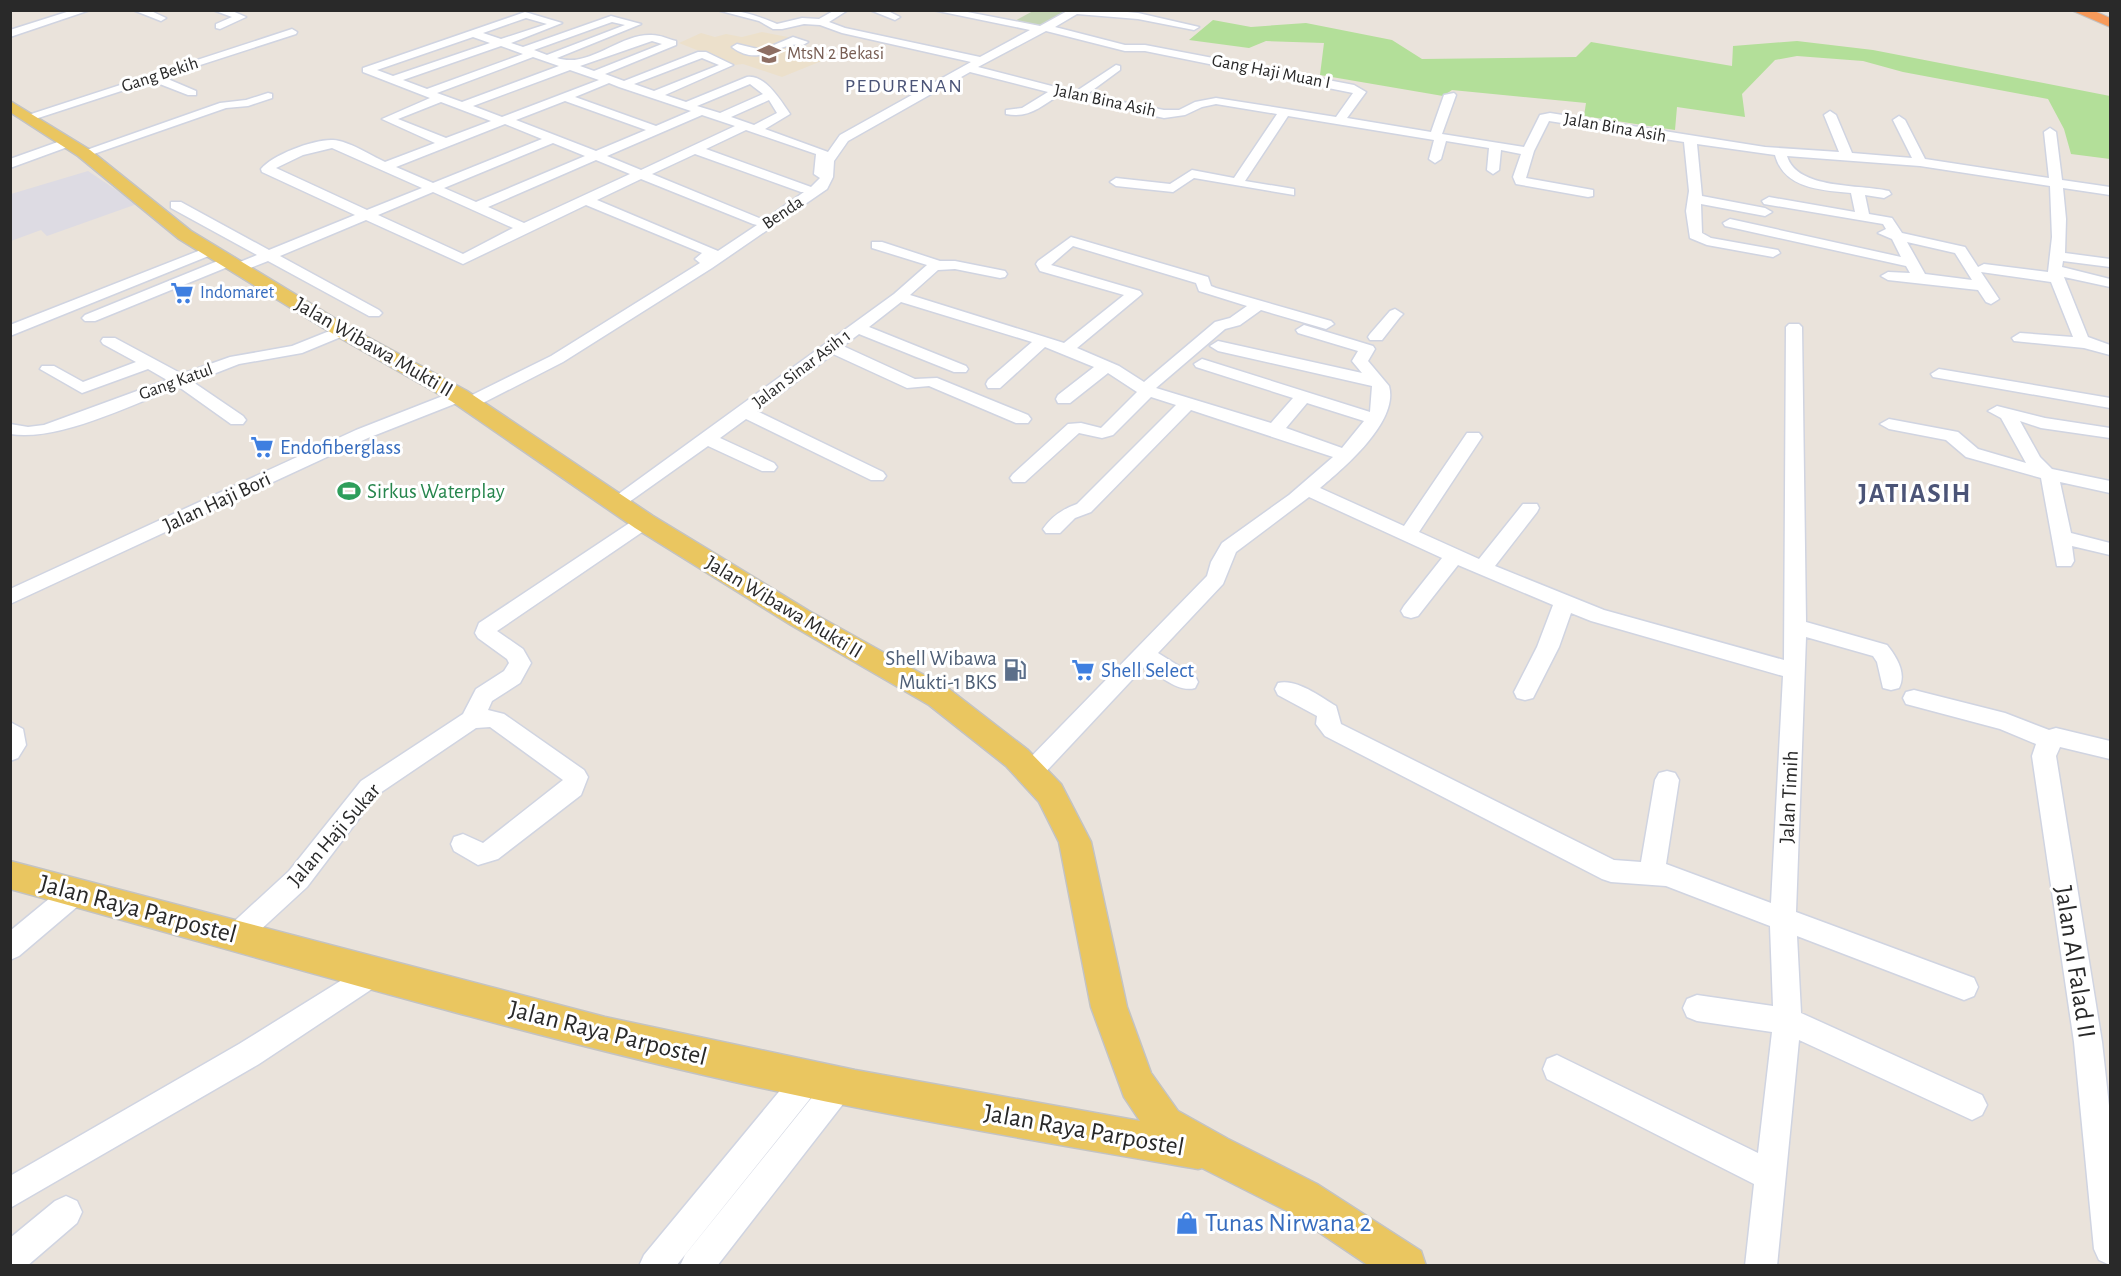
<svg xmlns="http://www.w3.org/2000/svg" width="2121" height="1276" viewBox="0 0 2121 1276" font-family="'Alegreya Sans',sans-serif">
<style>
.industrial{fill:#dddbe3}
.education{fill:#ece0cb}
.green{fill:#b3df99}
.cemetery{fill:#c4d4b3}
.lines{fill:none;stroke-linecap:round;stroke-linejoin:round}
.minor-casing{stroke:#d0d4e1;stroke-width:3}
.major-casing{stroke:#c3c3c3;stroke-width:3}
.highway-casing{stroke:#c3c3c3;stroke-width:2}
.minor{fill:#fff;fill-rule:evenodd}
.major{fill:#eac660;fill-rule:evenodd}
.highway{fill:#f79a5a;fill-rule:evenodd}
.labels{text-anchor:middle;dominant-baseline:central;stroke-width:6;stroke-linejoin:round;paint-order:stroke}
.far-education-label{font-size:18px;fill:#785e54;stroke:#fff;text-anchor:start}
.far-street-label{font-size:18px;fill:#292929;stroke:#fff}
.far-shop-label{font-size:18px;fill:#366cbe;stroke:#fff;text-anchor:start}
.far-quarter-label{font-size:20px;letter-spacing:1.5px;fill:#4b5477;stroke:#fff}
.street-label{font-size:21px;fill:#292929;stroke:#fff}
.shop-label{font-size:21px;fill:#366cbe;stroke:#fff;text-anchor:start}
.leisure-label{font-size:21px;fill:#27864d;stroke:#fff;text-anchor:start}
.service-label{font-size:21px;fill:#4e5e75;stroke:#fff;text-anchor:end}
.near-street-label{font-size:26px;fill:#292929;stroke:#fff}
.near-shop-label{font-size:26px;fill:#366cbe;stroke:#fff;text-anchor:start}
.district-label{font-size:27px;font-weight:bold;letter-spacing:1.5px;fill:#4b5477;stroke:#fff}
</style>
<rect width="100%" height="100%" fill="#eae3db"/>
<path class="industrial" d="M88,171L137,204L47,236L41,230L11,241V194Z"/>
<path class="education" d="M762,32L793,38L787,42L834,56L782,77L743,64L735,65L679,43L701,33L715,37L726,34L742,37Z"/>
<path class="green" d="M1213,20L1251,27L1306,23L1392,40L1422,59L1576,57L1591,42L1732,66L1733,46L1797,41L1873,50L2110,96V159L2071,154L2064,129L2048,99L1903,72L1863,61L1797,56L1775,60L1742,94L1745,117L1677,107L1675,130L1584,116L1586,103L1452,90L1443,96L1320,75L1324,43L1266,41L1249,48L1189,40Z"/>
<path class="cemetery" d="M1033,11H1072L1038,28L1013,22Z"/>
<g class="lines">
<g class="minor-casing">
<path id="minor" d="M73,10H90L10,37V30Z
M133,10H149L166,18L161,21Z
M213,10H230L246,17L220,29L216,28V24L232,17Z
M717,10C742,10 755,15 777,24L802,18L819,19L835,10H848L829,22L845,28L980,57L1030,30L933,10H957L1040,26L1069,10H1106L1138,13L1199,27L1194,30L1138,19L1077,14L1055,27L1125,45H1145L1354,85L1366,92L1347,118L1431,132L1444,95L1454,93L1456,95L1442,134L1524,147L1540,115L1550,113L1765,147L1839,152L1824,115L1830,111L1836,115L1852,153L1912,158L1893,120L1899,116L1905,120L1925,159L2049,178L2044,132L2050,128L2056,132L2062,180L2110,187V195L2063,188L2066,219L2065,253L2110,259V267L2063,261L2062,267L2110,279V287L2064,277L2088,337L2110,345V355L2084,348L2014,341L2012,338L2020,333L2073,337L2051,282L1981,272L1999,299L1991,304L1986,302L1978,290L1888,280L1881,276L1888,272L1910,273L1906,266L1725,226L1723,223L1730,219L1901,257L1892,239L1878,233L1886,229L1883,224L1764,204L1762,201L1769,197L1855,212L1851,193C1822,190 1784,189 1775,155L1697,144L1702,196L1765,208L1772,212L1765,216L1701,204L1702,233L1711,238L1778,250L1780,253L1773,257L1707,245L1690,238L1686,211L1689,191L1684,142L1549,121L1534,151L1526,178L1593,190V196L1588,197L1516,184L1513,177L1521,154L1501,150L1499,170L1493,174L1487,170L1489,148L1446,141L1441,159L1435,163L1429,159L1434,140L1288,116L1245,181L1294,189V195L1194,178L1173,192L1116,186L1110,182L1116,178L1170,184L1192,170L1234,178L1277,114L1216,104L1202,107L1185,115L1164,118L1059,95C1042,106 1028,119 1006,114V110L1022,108L1048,92L970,72L848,141L834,161L833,177L827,189L712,268L563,362L475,407H463L462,401L368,438L10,604V589L356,430L453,392H465L466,398L551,356L700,263L695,259L702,253L586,205L463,264L366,220L280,256L379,310L382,313L379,316H369L268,261L245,270H235V264L95,321H85L82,318L85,315L225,258H235V264L257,255L171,208V202H181L269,250L355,215L262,172L261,169C272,155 314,139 333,140C349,141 370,155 385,162L435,143L382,119L430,98L363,72V68L525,12L562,23L511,43L523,47L611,16L641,24L557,58C589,69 620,33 652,35C660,35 668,39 676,41V45L605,74L624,81L698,52H706L733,65L665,95L686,102L747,77C765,74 781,101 790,114L765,129L828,152L840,135L971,62L842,33L820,25L804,24L782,29H773L759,21ZM526,18L547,24L501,39L483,33ZM612,22L625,25L547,55L534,50ZM1046,31L1125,51H1145L1353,93L1336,117L1216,98L1195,102L1179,110H1164L1086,95L1120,70V66L1116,65L1075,92L978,67ZM473,37L490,43L393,76L377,70ZM652,41L662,44L594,71L580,66ZM501,46L523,54L427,89L403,80ZM533,57L559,66L462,102L437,93ZM702,58L719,65L654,91L634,84ZM570,70L599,80L502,117L473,106ZM609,83L619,87L691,111L656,126L575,97ZM750,84L763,94L720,113L697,106ZM769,100L777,113L754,125L731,117ZM565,101L646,130L596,151L516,120ZM441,102L491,121L446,138L398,119ZM702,115L735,126L641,170L607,156ZM505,124L542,139L433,183L396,167ZM746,130L816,154L814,174L820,178L811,187L706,149ZM553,143L585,156L476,202L444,188ZM332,148L422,188L367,210L276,168L303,155ZM695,154L801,192H804L764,220L652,174ZM1787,156L1920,166L2050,186L2052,237L2048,272L1984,264L1978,267L1965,247L1902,233L1892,218L1869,214L1865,195L1884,198L1891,194L1889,191C1860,184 1797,190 1787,156ZM596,160L630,174L524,223L488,207ZM641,179L753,224L757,225L718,251L597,200ZM433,192L513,228L463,254L378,215ZM1907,242L1955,253L1972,280L1925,274Z
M870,10H886L900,17L895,20Z
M292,29L297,32L296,34L163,77L196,91V95H188L152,81L32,120L22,117Z
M793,37L808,42L803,45C779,40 761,69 732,47L737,44L762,50Z
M268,93L272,94V98L248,106L226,108L88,156H80L78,153L220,103L246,100Z
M69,138L75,142L73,145L10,168V159Z
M1071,237L1208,277L1211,286L1216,288L1331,321L1334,324L1326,329L1261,310L1240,325L1225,329L1156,388L1271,423L1293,398L1196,367L1194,364L1202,359L1370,412L1372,386L1218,351L1210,346L1218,341L1362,373L1352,361L1358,351L1298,333L1296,330L1304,325L1373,346L1375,349L1368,361L1389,386C1399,421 1345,467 1320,488L1404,526L1467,433H1479L1482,437L1419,532L1479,559L1523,504H1537L1539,508L1537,512L1495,566L1604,610L1784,660L1786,327L1789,324H1799L1802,327L1806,622L1887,645C1896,656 1907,673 1899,688L1891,690L1883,688L1877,662L1873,656L1806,637L1796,912L1974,978L1978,987L1974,996L1964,1000L1797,936L1801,1013L1982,1095L1987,1105L1982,1115L1972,1120L1799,1040L1777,1266H1745L1754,1184L1547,1079L1543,1069L1547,1059L1557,1055L1758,1153L1772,1032L1697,1021L1687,1017L1683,1008L1687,999L1697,995L1773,1006L1770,926L1666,886L1611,882L1602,879L1325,736L1316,724L1317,716L1278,695L1275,689L1278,683C1296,678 1321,697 1336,706L1341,724L1614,860L1641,862L1655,780L1659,773L1667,771L1675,773L1679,780L1666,864L1771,903L1783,676L1591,621L1571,613L1559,647L1533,698L1525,700L1517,698L1514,692L1537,647L1553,605L1458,565L1418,616L1411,618L1404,616L1401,611L1404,606L1442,558L1309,497L1236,552L1223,584L1158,653L1195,676L1198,682L1195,688C1178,693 1159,675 1145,666L1040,778L1032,780L1024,778L1020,771L1024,764L1207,576L1211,562L1222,543L1289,495L1333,457L1191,410L1091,512L1075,518L1060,533H1046L1043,529C1052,516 1063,509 1077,504L1176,405L1151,397L1113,435L1102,438L1079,433L1025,482H1013L1010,478L1013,474L1068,424L1081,423L1101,428L1137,392L1108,373L1070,403H1058L1056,399L1058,395L1094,367L1045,347L1000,388H988L986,384L988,380L1032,342L901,302L869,327L966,366L968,369L966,372H954L859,334L843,346L915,379L937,378L1028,415L1031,419L1028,423H1016L929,386L907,388L833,354L757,411L883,472L886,476L883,480H871L746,419L720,438L774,463L777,467L774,471H762L708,446L622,507L615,509L606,503L894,294L927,265L872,248V242H882L940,261H955L1005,271L1007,274L1005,277L1000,278L955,269L938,270L910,295L1064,343L1124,295L1040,271L1036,264L1038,261ZM1073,246L1196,283L1199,291L1247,306L1230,318L1215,322L1144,382L1119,366L1077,348L1142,294L1140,291L1051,265ZM1307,403L1364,421L1342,448L1286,428Z
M211,246L218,250L216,253L10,336V325Z
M1395,309L1403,314L1400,317L1382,340H1370L1368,337L1370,334L1390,311Z
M342,326L348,328L350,331L348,334L302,353L239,364L193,382L243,416L246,420L243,424H231L179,387C132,404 59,442 10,434V424L28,427L44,425L167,380L148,369L82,393L40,369L42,366H54L83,382L136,362L103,344L101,341L103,338H115L182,374L230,357L292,346Z
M1939,369L2110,398V408L1933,377L1931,374Z
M1997,406L2045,418L2110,428V438L2041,428L2020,421L2040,457L2052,469L2110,481V493L2060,482L2071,533L2110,543V555L2072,546L2074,561L2071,566H2057L2041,478L1966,457L1946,440L1889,429L1880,424L1889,419L1958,432L1978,449L2026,463L2001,418L1988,411Z
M644,516L651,518L653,522L651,526L497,631L523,649L531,663L520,683L492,701L488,710L504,714L584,770L588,777L581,795L498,859L478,865L454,851L451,844L454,837L463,834L483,843L563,780L490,727L476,728L377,795L307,887L245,944L236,948L227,944L223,936L227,928L289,871L361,781L463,714L476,689L504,671L509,663L507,659L478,638L475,633L479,623L637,518Z
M1914,690L2005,713L2049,730L2056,728L2110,741V759L2060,747L2056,756L2102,1042L2110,1115V1265L2099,1260L2094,1249L2074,1042L2032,756L2036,744L2000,729L1906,704L1903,698L1906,692Z
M10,722L23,729L26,745L18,758L10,761Z
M76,881L85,884L89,892L85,900L19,956L10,960V931L67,884Z
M371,962L381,965L384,974L381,983L259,1064L10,1208V1176L239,1044Z
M807,1066L817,1070L821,1080L817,1090L676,1266H639L644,1255L797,1070Z
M840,1071L850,1075L854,1085L850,1095L717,1266H680L685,1255L830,1075Z
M66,1196L77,1201L82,1212L77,1223L27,1266H10V1238L55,1201Z"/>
</g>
<g class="major-casing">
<path id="major" d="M10,101L90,150L191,231L349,327L467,391L653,516L809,611L949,689L1028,750L1061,784L1091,842L1127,1007L1151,1073L1178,1111L1228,1139L1317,1184L1421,1251L1426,1266H1369L1289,1212L1202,1168L1198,1169C1033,1140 867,1113 704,1075C471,1021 241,952 10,889V861L605,1017L855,1070L1140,1121L1124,1097L1091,1007L1059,842L1039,802L1006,766L929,705L791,625L635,528L451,401L335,335L179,239L78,156L10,112Z"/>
</g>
<g class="highway-casing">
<path id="highway" d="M2071,10H2092L2110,18V27Z"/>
</g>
<use href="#minor" class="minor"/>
<use href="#major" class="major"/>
<use href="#highway" class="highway"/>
</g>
<defs>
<g id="school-bare" transform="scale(1.8)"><path d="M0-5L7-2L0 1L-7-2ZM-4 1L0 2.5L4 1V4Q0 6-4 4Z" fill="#8d6e63" stroke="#fff" stroke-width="2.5" paint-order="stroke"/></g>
<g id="supermarket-bare" transform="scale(1.8)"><path d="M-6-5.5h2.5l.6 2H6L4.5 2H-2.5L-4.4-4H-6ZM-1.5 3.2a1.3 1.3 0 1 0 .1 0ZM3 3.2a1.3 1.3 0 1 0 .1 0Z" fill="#3f7fe0" stroke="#fff" stroke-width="2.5" paint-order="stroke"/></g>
<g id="stadium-bare" transform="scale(1.8)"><path d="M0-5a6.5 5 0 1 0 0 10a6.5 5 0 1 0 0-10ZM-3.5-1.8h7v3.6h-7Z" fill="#2e9e5b" stroke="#fff" stroke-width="2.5" paint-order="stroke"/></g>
<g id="fuel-bare" transform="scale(1.8)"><path d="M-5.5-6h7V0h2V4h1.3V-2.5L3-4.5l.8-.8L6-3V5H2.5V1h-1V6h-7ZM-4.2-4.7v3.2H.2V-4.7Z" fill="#5c6f8a" stroke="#fff" stroke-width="2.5" paint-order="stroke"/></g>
<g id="shop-bare" transform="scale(1.8)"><path d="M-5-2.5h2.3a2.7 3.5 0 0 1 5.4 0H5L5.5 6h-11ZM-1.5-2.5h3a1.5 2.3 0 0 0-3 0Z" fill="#3f7fe0" stroke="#fff" stroke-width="2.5" paint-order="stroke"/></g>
</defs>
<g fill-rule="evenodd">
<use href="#school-bare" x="769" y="54"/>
<use href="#supermarket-bare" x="182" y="293"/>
<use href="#supermarket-bare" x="262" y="447"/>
<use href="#stadium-bare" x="349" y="491"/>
<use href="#fuel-bare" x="1015" y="670"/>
<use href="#supermarket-bare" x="1083" y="670"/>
<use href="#shop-bare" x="1187" y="1223"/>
</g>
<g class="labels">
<g class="far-education-label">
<text x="787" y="54">MtsN 2 Bekasi</text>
</g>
<g class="far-street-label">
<text transform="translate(1271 72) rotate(11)">Gang Haji Muan I</text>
<text transform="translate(160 75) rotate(-18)">Gang Bekih</text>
<text transform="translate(1105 101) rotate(12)">Jalan Bina Asih</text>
<text transform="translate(1615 128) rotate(10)">Jalan Bina Asih</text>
<text transform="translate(783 213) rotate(-34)">Benda</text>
<text transform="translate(802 369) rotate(-37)">Jalan Sinar Asih 1</text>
<text transform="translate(176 382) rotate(-20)">Gang Katul</text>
</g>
<g class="far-shop-label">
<text x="200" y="293">Indomaret</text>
</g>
<g class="far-quarter-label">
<text x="904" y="86">PEDURENAN</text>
</g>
<g class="street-label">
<text transform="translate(374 347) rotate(30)">Jalan Wibawa Mukti II</text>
<text transform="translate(217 502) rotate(-25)">Jalan Haji Bori</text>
<text transform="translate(784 607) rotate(31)">Jalan Wibawa Mukti II</text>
<text transform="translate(1789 797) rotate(-87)">Jalan Timih</text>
<text transform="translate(334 835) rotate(-49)">Jalan Haji Sukar</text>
</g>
<g class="shop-label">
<text x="280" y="447">Endofiberglass</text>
<text x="1101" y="670">Shell Select</text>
</g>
<g class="leisure-label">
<text x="367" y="491">Sirkus Waterplay</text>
</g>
<g class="service-label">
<text x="997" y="658">Shell Wibawa<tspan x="997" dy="24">Mukti-1 BKS</tspan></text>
</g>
<g class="near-street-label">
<text transform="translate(138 909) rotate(15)">Jalan Raya Parpostel</text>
<text transform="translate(2075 962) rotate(81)">Jalan Al Falad II</text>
<text transform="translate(608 1033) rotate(14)">Jalan Raya Parpostel</text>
<text transform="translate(1084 1130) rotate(10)">Jalan Raya Parpostel</text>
</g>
<g class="near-shop-label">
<text x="1205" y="1223">Tunas Nirwana 2</text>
</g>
<g class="district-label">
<text x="1915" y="493">JATIASIH</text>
</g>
</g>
<rect width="2121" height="1276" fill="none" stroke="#292929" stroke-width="24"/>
</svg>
